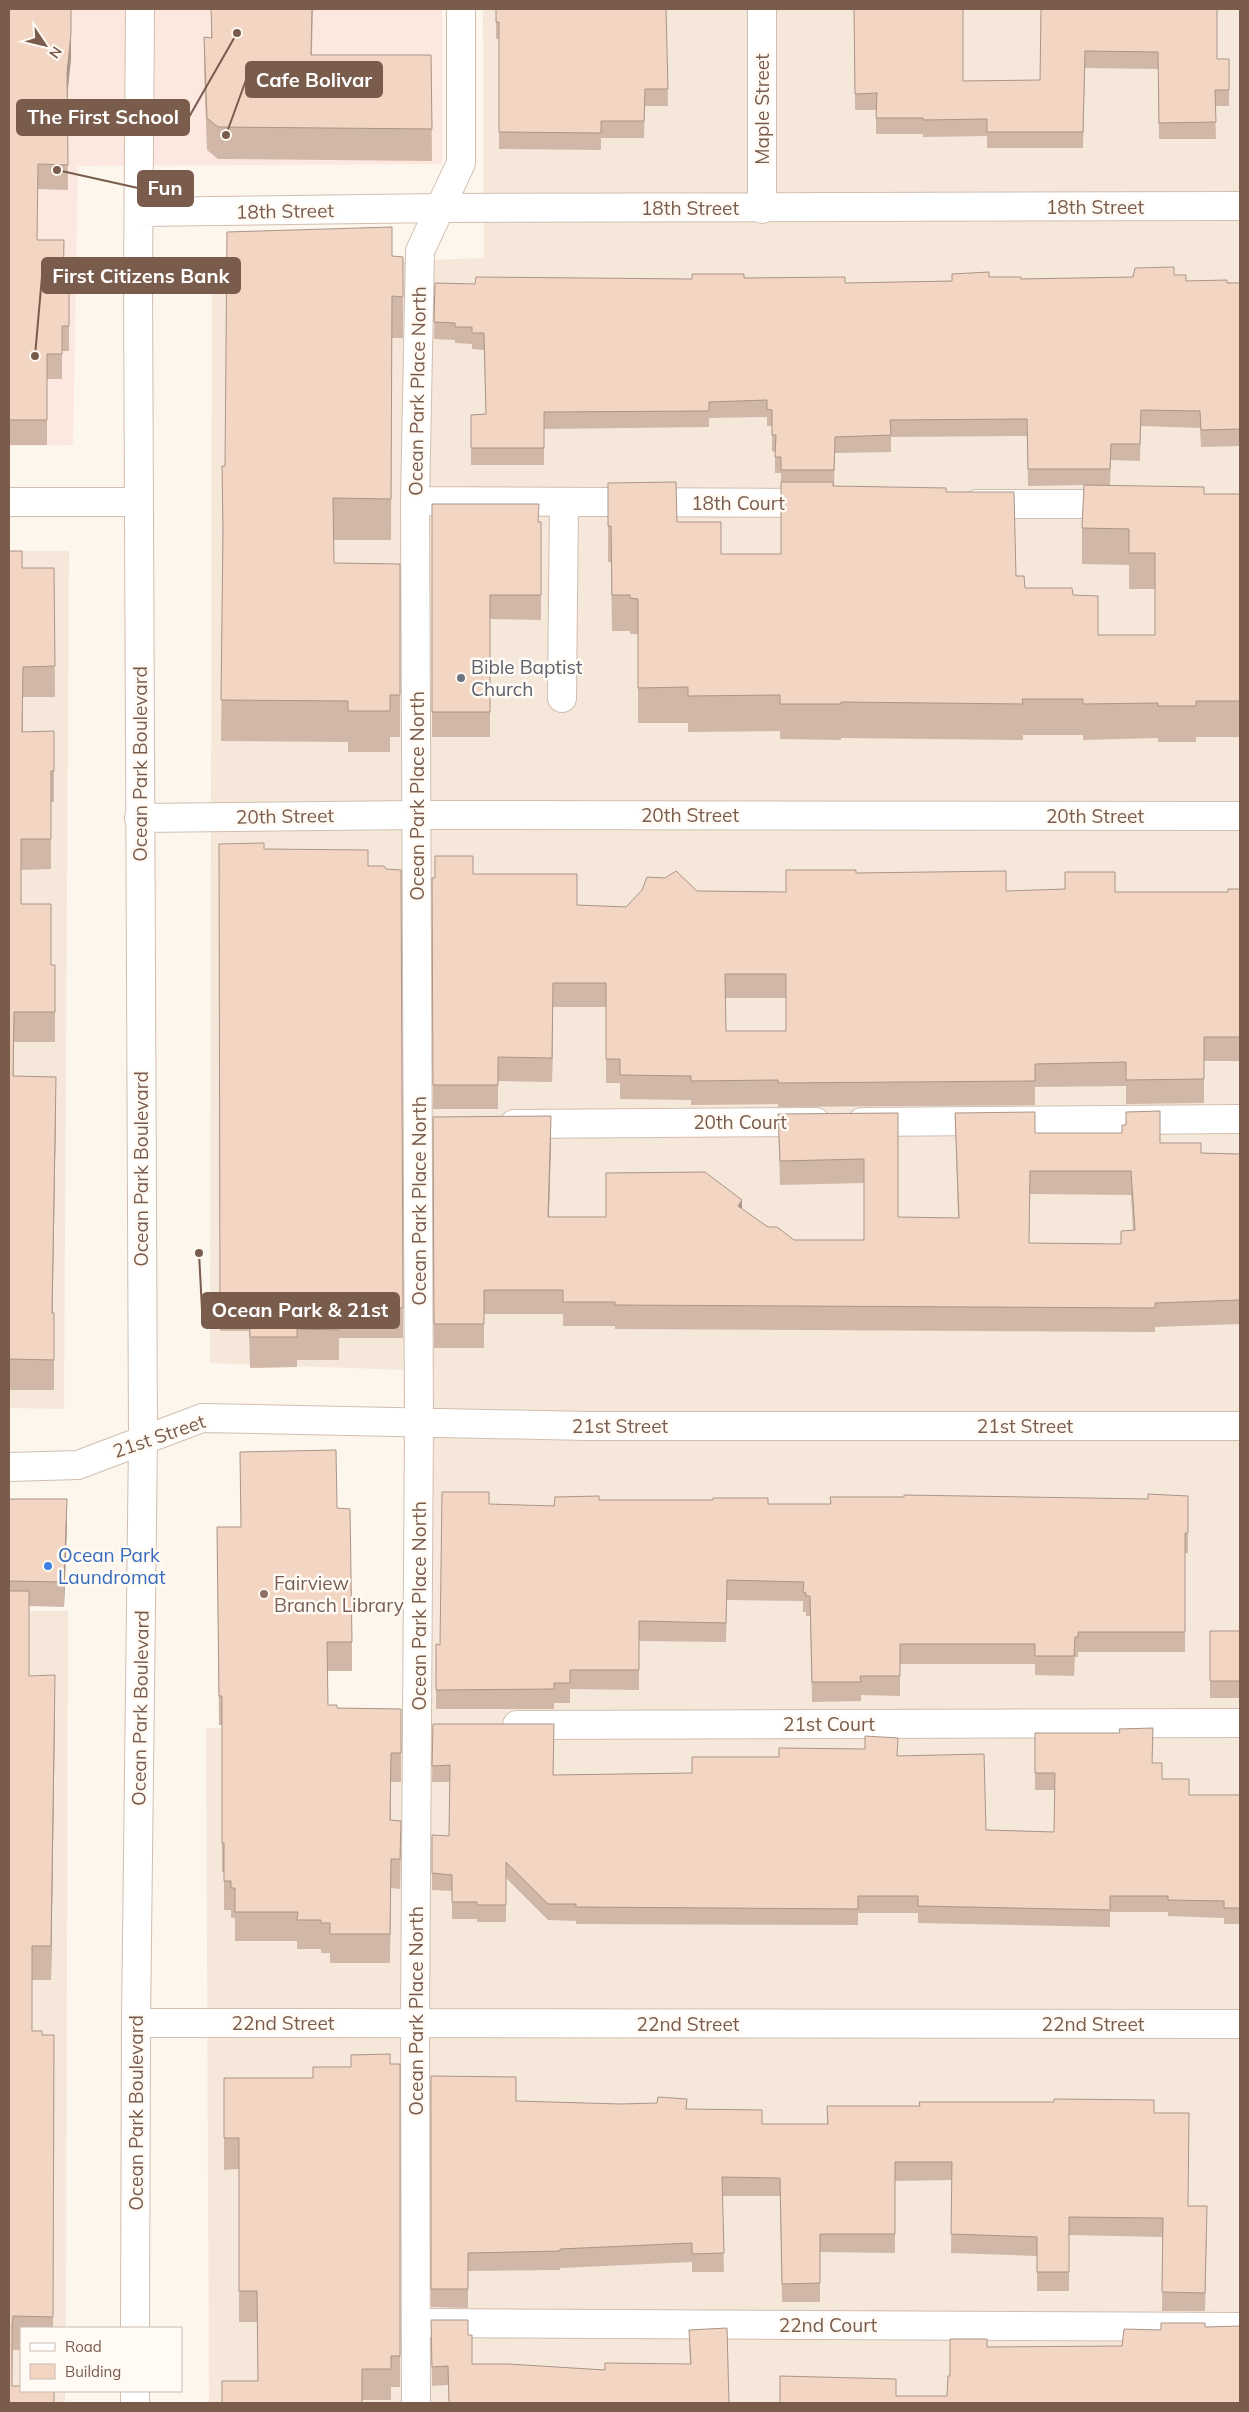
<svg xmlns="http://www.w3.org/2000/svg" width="1249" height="2412" viewBox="0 0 1249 2412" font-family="Mulish,sans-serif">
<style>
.residential{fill:#f5e8da}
.commercial{fill:#fde8e0}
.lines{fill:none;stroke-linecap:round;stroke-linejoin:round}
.minor-casing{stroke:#d1beb0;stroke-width:30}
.minor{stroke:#fff;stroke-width:28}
.wall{fill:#d1b7a8;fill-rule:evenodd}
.shaded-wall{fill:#aa9588}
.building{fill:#f3d5c3;stroke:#aa9588;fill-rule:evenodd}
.worship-dot{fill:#6b7280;stroke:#fffaf3;stroke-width:2}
.shop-dot{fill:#3f7fe0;stroke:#fffaf3;stroke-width:2}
.education-dot{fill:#8d6e63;stroke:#fffaf3;stroke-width:2}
.labels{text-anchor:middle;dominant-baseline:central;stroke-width:5;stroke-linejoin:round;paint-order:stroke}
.street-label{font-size:19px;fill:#7a5c4d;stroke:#fffaf3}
.worship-label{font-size:19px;fill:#5b616d;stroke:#fffaf3;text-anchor:start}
.shop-label{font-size:19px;fill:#366cbe;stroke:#fffaf3;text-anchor:start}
.education-label{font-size:19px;fill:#785e54;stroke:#fffaf3;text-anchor:start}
.leader{fill:none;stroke:#7a5c4d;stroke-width:2}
.callout-dot{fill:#7a5c4d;stroke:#fffaf3;stroke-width:2}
.callout{fill:#7a5c4d;stroke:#7a5c4d;stroke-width:2}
.callout-label{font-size:20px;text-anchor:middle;font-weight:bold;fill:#fff}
</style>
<rect width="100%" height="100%" fill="#fdf6ec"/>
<path class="residential" d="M483,9H1240V2403H209L206,1728L432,1732L434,1371L210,1363L212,274L226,267L484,258Z
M9,551H69L64,1409L9,1408Z
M9,1611H68L66,2328H21V2391H65V2403H9Z"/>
<path class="commercial" d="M9,9H442V164L78,166L73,445L9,446Z"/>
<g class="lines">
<g class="minor-casing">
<path id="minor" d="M762,209V9
M139,212L441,208L1240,206
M415,501L819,503
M9,502H139
M977,504H1121
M562,698L564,502
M139,818L417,815L1240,816
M862,1122L1240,1119
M514,1124L816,1122
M9,1467L78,1465L202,1418L588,1426H1240
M517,1725L1240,1723
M136,2023L1240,2024
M432,2323L1240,2327
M135,2328L136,2023L143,1439L138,280L140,9
M135,2403V2391
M416,2403L415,2024L419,1423L415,501L420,251L461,163V9"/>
</g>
<use href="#minor" class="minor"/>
</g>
<path class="wall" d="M9,9L71,58L67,97L68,190L38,189L37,240L63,293H69V351H62V379H47V445H9Z
M211,9H313L312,55H431L432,161L218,159L207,150L204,70V37L211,38Z
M496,9H666L668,106H645L644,138H601V150L499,149V39H496Z
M854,9L963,81L1040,80L1041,9L1217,59H1229V106H1215L1216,139H1159L1158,69L1085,68L1083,148H987V136L923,137V134H876V110H855Z
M392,256L403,298V338H392L391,540H333L334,563L400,564V737H390V752H348V742L221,741L223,554L222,466H225Z
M1174,275L1186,281L1240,283V446L1201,447L1200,428L1141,426L1140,461L1111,460L1110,485L1204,494H1240V737H1196V742H1158V738L1083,740V735H1023V740L841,738V740L780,739V731L688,732V723H638V634H630V631H612L611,562H608V483L677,522L721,554H781V473H775V452L772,451V426H767V417L709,418V427L544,429V465H471V415L486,414L484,350L472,349V344L455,343V340L434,339L435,283L475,284L744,278L845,283L952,281L989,277L1021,279L1133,277ZM1027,436L1028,486L1084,485L1082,528V564L1129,565V589H1155V635H1098L1073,595L1025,588L946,492L834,486L835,453L891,452V437Z
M432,504L541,522V620L490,619V737H432Z
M9,551L22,568H54L55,697H23V732L54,731V802H51V869L21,870V904L51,965H55V1042H14V1076L56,1108L52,1313H54V1390H9Z
M219,844L264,849L386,869L401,870L403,1338H339V1360H297V1367L250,1368L249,1331H220Z
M856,873L1006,891L1115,892H1228L1240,889V1061H1204V1103L1126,1104V1086L1035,1087V1105L778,1107V1104L691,1105V1100L620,1099V1083H606V1007H553L552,1082L498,1081V1109H433L432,878L473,874L577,905L626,907L697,891L786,892ZM725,998H786V1031H726Z
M898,1113V1217L958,1218L955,1113L1035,1133L1160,1143L1201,1153L1240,1154V1324L1155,1327V1332L615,1329V1326H563V1314H484V1348H434L433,1117L551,1140L549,1217H606L742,1209L768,1227L794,1240H864V1183L780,1185L778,1114ZM1030,1194L1131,1195L1133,1230L1121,1244L1029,1243Z
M1188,1496V1553H1185V1652H1078V1657H1075L1074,1676L1035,1675V1664H900V1696L861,1695V1701L812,1702L810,1616H806V1612H803V1601L727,1600L726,1642L639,1641V1690L570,1689V1703H554V1709H436V1644L440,1645L489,1504L554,1506L599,1500L768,1504H830V1497L1148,1499Z
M9,1499L67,1523L64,1607L29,1606V1676L55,1709L51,1980H32V2031L42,2035H54L53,2328H21V2350H13L12,2386L9,2403Z
M337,1508L352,1642V1671H328V1705L337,1708L401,1709V1782H391V1820L401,1850L400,1889L391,1888L390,1963H330V1953H321V1949H297V1941H235V1918H231V1910H224V1872H222V1725H219L217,1527H240Z
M1210,1631H1240V1698H1210Z
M433,1724L553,1775L692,1773L779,1757L898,1756L986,1830L1054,1832L1055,1790H1035V1733L1153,1763L1162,1779L1189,1795H1240V1924H1224V1918L1168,1916V1912H1110V1927L918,1923V1913H858V1925L576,1924V1921L548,1920L506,1878V1922H477V1919H452V1891L432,1890V1835L449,1836L450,1782H432Z
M390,2064H400V2387H391V2400H362L258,2381L257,2322H239V2169L224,2170V2078H313L351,2067Z
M431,2076L516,2101L687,2109L762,2124H827V2106L1154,2113L1188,2206L1207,2225L1205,2311H1162L1163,2237L1069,2235V2291H1037V2256L951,2253L952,2180L895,2181V2253L820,2252V2302H782L780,2196H722L724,2272H692V2262L560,2268V2270L468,2271V2308L431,2307Z
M431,2320L468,2335L472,2364L605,2370L690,2364L689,2330L729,2403L448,2385L432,2386Z"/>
<path class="shaded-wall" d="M71,33V58L67,98V73Z
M553,983V1007L552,1082V1058Z
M56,1077V1108L52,1343V1313Z
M551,1116V1140L548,1241V1217Z
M742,1200V1224L738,1206Z
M67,1499V1523L64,1607V1582Z
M55,1675V1709L51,1980V1946Z"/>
<path class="building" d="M9,9H71V33L67,73L68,165L38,164L37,240H64L63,293H69V326H62V354H47V420H9Z
M211,9H312L311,55H431L432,129L218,127L207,118L204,37L212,38Z
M496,9H666L668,89H645L644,121H601V133L499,132V22H496Z
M854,9H963V81L1040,80L1041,9H1217V59H1229V90H1215L1216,122L1159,123L1158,52L1085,51L1083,132H987V119L923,120V118H876L877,93L855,94Z
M392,227V256L403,257V297L392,296L391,499L333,498L334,563L400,564V695H390V711H348V701L221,700L223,529L222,466H225L227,232Z
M1174,267V275H1186V281L1227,280V283H1240V429L1201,430L1200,411L1141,410L1140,444H1111L1110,469H1028L1027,419L890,420L891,435L835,437L834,470H781V457H775L776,435H772V410L767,409V400L709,402V411L544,412V448H471V415L486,414L484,333H472V327H455V323L434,322L435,283L475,284L476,277L692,279V274H744V278L845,277V283L952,281V274L989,272V277H1021V279L1133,277L1135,268Z
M676,482L677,522H721V554H781V482H833V486L946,488V492H1014L1016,576H1024L1025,588H1072L1073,595L1098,596V635H1155V553H1129V529L1082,528L1084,485L1204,487V494H1240V701H1196V706H1158V703L1083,704V699H1022L1023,704L841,702V704H780V695L688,696V687L638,688V599L630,598V595H612L611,526H608V483Z
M432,504H539L538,522H541V595H490V712H432Z
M9,551H22V568H54L55,666L23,667L22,732L54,731V771H51V839H21V904H51V965H55V1012H14L13,1076L56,1077L52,1313H54V1360L9,1359Z
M264,843V849L368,850V866H384L386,869L401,870L403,1308L339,1307V1330L297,1329V1337H250L249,1301L220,1300L219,844Z
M435,856H473V874H577V905L626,907L642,890L647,877L665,878L676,871L697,891L786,892V870H856V873L1006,871V891L1065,889V872H1115V892H1228V889H1240V1037H1204V1079L1126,1080V1062L1035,1064V1081L778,1083V1080L691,1081V1076L620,1075V1059H606V983H553L552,1058L498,1057V1085H433L432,878H435ZM725,974H786V1031H726Z
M1160,1111V1143H1201V1153L1240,1154V1300L1155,1303V1308L615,1305V1302H563V1290H484V1324H434L433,1117L551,1116L548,1217H606V1173L705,1172L742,1200L738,1206L768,1227H777L794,1240H864V1159L780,1161L778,1114L898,1113V1217L959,1218L955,1113L1035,1112V1133H1122V1125H1126V1112ZM1030,1171H1131L1135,1230L1121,1231V1244L1029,1243Z
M336,1450L337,1508L350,1509L352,1642H327L328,1705H337V1708L401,1709V1753H391L390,1820L401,1821L400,1859H391L390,1934H330V1923H321V1920H297L298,1912H235V1888H231V1881H224V1843H222V1696H219L217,1527H241L240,1452Z
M442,1492H489V1504L554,1506L555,1497L599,1496V1500H713V1498H768V1504H831L830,1497H904V1495L1148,1499V1494L1188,1496V1533H1185V1632H1078V1637H1075L1074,1656H1035V1644H900V1676H860L861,1682H812L810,1596H806V1593L803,1592L804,1582L727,1580L726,1623L639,1621V1670H570V1683H554V1689L436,1690V1644L440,1645Z
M9,1499H67L64,1582L9,1581Z
M9,1591H29V1676L55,1675L51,1946H32V2031H42V2035H54L53,2317L13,2316L12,2326V2386H21V2391H54V2403H9Z
M1210,1631H1240V1681H1210Z
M433,1724H554L553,1775L692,1773V1757H779V1748L865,1749V1736L898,1738L897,1756L984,1754L986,1830L1054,1832L1055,1773H1035V1733H1120L1119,1729L1153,1728L1152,1763H1162V1779H1189V1795H1240V1908H1224V1901L1168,1900V1896H1110V1910L918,1906V1896H858V1909L576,1907V1904H548L506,1862V1905H477V1902H452V1875L432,1873V1835L449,1836L450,1765L432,1766Z
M390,2054V2064H400V2356H391V2369H362V2403H222V2381H258L257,2291H239V2138H224V2078H313V2067H351V2055Z
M431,2076L516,2077V2101L621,2104L657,2103L658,2097L687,2099L686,2109L762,2110V2124H828L827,2106H920L919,2102H1054V2099L1154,2100V2113H1189L1188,2206H1207L1205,2293L1162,2292L1163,2218L1069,2217V2272H1037V2237L951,2234L952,2162H895V2234H820V2283L782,2284L780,2178L722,2177L724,2253L692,2254V2243L560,2249V2251L468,2253V2289H431Z
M431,2320H468V2335H472V2364H508L605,2370V2363L691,2364L689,2330L727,2328L729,2403H449L448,2366L432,2367Z
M1161,2323H1205V2327L1240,2326V2403H780V2376L896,2379V2396H947L948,2376H950V2339H987V2347L1122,2346L1124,2329L1161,2330Z"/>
<circle class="worship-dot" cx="461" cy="678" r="5"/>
<circle class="shop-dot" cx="48" cy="1566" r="5"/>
<circle class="education-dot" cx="264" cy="1594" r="5"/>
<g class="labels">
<g class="street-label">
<text transform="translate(762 109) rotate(-90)">Maple Street</text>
<text x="1095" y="207">18th Street</text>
<text x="690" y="208">18th Street</text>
<text transform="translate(285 211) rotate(-1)">18th Street</text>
<text transform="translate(417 391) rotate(-89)">Ocean Park Place North</text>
<text x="738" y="503">18th Court</text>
<text transform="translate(140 764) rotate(-90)">Ocean Park Boulevard</text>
<text transform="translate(417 796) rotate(-90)">Ocean Park Place North</text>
<text x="690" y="815">20th Street</text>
<text transform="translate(285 816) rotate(-1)">20th Street</text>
<text x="1095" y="816">20th Street</text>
<text x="740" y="1122">20th Court</text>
<text transform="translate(141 1169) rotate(-90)">Ocean Park Boulevard</text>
<text transform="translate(419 1201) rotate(-90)">Ocean Park Place North</text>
<text x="620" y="1426">21st Street</text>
<text x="1025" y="1426">21st Street</text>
<text transform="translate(159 1436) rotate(-19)">21st Street</text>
<text transform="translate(419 1606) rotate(-90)">Ocean Park Place North</text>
<text transform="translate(140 1708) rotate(-89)">Ocean Park Boulevard</text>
<text x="829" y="1724">21st Court</text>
<text transform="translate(416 2011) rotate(-90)">Ocean Park Place North</text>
<text x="283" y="2023">22nd Street</text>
<text x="688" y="2024">22nd Street</text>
<text x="1093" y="2024">22nd Street</text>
<text transform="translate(136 2113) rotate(-90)">Ocean Park Boulevard</text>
<text x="828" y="2325">22nd Court</text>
</g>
<g class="worship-label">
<text x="471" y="667">Bible Baptist<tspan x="471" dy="22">Church</tspan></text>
</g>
<g class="shop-label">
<text x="58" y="1555">Ocean Park<tspan x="58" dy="22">Laundromat</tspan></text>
</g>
<g class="education-label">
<text x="274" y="1583">Fairview<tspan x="274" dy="22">Branch Library</tspan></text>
</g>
</g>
<path class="leader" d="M226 135L246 80M237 33L189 117M57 170L138 188M35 356L42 276M199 1253L202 1310"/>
<g class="callout-dot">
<circle cx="226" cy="135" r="5"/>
<circle cx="237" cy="33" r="5"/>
<circle cx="57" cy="170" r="5"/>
<circle cx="35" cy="356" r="5"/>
<circle cx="199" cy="1253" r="5"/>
</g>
<g class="callout">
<rect x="246" y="62" width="136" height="35" rx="5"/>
<rect x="17" y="100" width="172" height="35" rx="5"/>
<rect x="138" y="171" width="55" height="35" rx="5"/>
<rect x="42" y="258" width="198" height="35" rx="5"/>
<rect x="202" y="1293" width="197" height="35" rx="5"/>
</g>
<g class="callout-label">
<text x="314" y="87">Cafe Bolivar</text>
<text x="103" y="124">The First School</text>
<text x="165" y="195">Fun</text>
<text x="141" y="283">First Citizens Bank</text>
<text x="300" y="1317">Ocean Park &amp; 21st</text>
</g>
<rect width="1249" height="2412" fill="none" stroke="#7a5c4d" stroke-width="20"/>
<rect x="20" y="2327" width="162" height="65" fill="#fffaf3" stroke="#cabbb1"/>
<rect x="30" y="2343" width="25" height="8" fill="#ffffff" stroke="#cabbb1"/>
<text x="65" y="2352" font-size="15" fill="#7a5c4d">Road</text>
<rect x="30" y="2364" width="25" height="15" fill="#f3d5c3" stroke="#cabbb1"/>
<text x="65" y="2377" font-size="15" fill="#7a5c4d">Building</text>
<g transform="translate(45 45) rotate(125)" stroke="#fffaf3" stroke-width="4" paint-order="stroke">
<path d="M0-4L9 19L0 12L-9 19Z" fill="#7a5c4d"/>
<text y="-8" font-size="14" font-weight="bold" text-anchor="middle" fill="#7a5c4d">N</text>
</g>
</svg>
